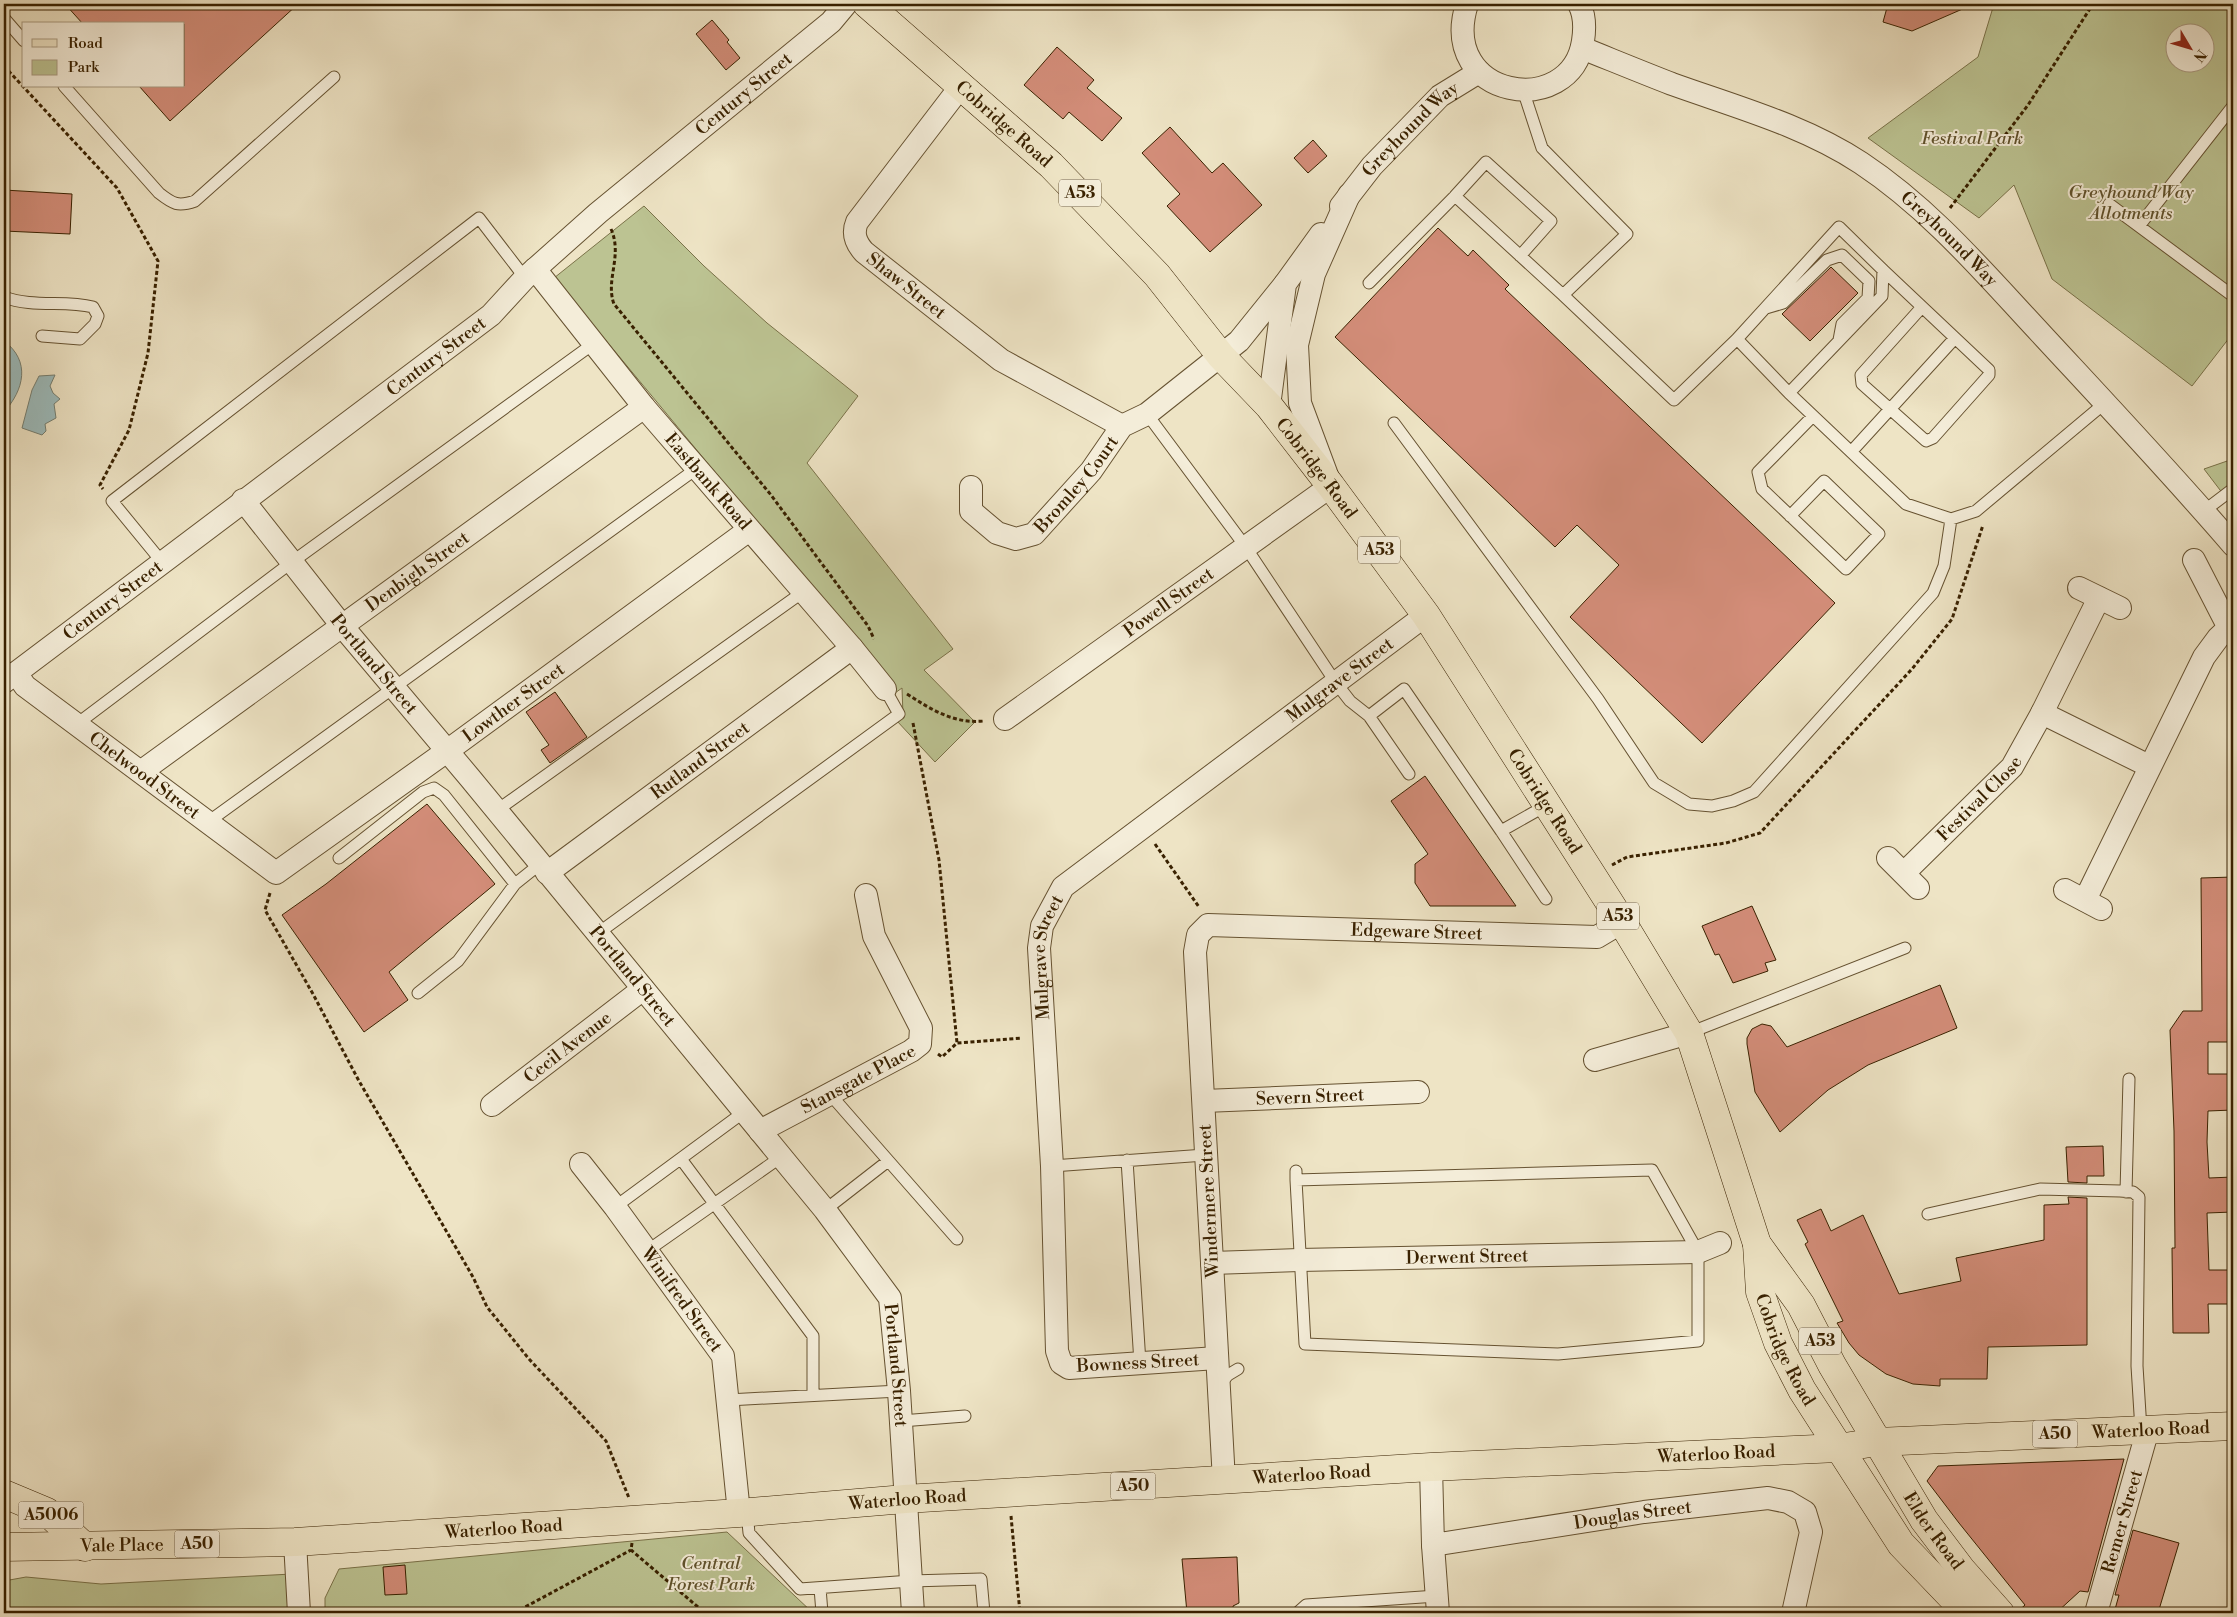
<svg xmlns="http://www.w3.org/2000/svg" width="2237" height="1617" viewBox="0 0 2237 1617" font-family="'Libre Bodoni',serif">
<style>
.green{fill:#bcc392;stroke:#7a7249;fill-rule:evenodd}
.water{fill:#9cbcbd;stroke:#747e71}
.building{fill:#d38d79;stroke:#392100}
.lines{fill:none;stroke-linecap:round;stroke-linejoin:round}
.lane-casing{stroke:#665231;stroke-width:13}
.street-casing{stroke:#665231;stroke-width:24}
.primary-casing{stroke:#392100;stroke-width:29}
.highway-casing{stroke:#392100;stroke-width:29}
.path{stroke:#392100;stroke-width:3;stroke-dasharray:4 2.5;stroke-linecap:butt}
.lane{stroke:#f4edd9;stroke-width:11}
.street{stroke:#f4edd9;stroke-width:22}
.primary{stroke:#eee4c5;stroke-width:28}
.highway{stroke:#eee4c5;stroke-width:28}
.labels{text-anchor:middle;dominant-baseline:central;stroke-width:4;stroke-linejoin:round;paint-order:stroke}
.shield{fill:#f4edd9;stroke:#715e41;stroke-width:1}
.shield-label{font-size:16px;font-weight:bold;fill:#392100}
.street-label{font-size:18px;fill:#392100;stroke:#f4edd9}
.park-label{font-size:18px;font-style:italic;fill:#60522c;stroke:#f4edd9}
</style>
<rect width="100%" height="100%" fill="#eee4c5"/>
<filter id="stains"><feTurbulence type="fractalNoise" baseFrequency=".004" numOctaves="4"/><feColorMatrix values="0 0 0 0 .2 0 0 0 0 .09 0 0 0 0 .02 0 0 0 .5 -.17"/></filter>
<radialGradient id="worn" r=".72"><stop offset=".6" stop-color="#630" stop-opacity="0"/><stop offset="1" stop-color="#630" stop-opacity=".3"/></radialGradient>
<path class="green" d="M1994,4H2233V333L2192,386L2052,279L2014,185L1979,218L1868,138L1978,57ZM2174,32H2204V62H2174Z
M644,206L704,266L767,323L858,396L807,463L953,649L924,670L975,722L935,762L897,721L903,715L902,688L895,693L793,566L554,278Z
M2233,459V507L2204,469Z
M727,1532L813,1613H325V1598L339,1569Z
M292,1574L294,1613H4V1581L26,1577L101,1584Z"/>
<path class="water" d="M4,341C31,361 24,390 4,412Z
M55,375L50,386L53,393L60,399L54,404L56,418L45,424L46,431L42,435L22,428L32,390L39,376Z"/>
<path class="building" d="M65,4H298L170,121L139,86H184V24H83Z
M1888,4H1974L1912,31L1883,22Z
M712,20L729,40L727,42L740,58L726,70L696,34Z
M1057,47L1094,80L1087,88L1122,118L1102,141L1069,112L1063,119L1024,85Z
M1170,127L1212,173L1223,163L1262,205L1210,252L1167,206L1180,194L1142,153Z
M1313,140L1327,156L1308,173L1294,158Z
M4,190L72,194L70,234L4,231Z
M1438,228L1468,256L1473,250L1509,285L1505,289L1835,603L1702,743L1570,617L1619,565L1577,525L1555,547L1335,337Z
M1831,267L1858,293L1810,341L1782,314Z
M555,692L587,737L550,763L541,750L549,745L526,712Z
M1425,776L1516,906H1430L1415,883V864L1428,854L1391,801Z
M427,804L495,884L389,972L408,1000L364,1032L282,915L326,884Z
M2233,877V1042H2208V1074H2233V1110L2208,1111L2207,1142L2209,1178L2233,1177V1212L2207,1213L2209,1270H2233V1304H2208L2209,1333H2173L2172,1248H2175L2174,1131L2170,1030L2183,1011H2202L2201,878Z
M1752,906L1776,960L1765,963L1768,971L1733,983L1719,954L1715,955L1702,926Z
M1940,985L1957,1028L1868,1065L1828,1090L1780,1132L1755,1092L1747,1044V1038L1752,1029L1762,1024L1771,1026L1787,1047Z
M2103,1146L2104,1176H2087V1183L2068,1182L2066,1147Z
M2068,1197L2087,1198V1345L1988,1347L1987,1379H1940V1386L1913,1384L1886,1374L1859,1355L1849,1343L1837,1323L1843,1321L1805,1244L1808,1242L1797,1220L1821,1209L1831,1231L1863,1215L1899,1294L1961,1281L1956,1258L2044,1240V1205L2069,1204Z
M2124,1459L2088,1592L2080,1591L2056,1613H2016L2025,1605L1959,1523L1927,1481L1938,1466Z
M2133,1530L2179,1543L2158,1613H2114L2119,1595H2115Z
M1237,1557L1239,1603L1233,1606L1234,1613H1187L1182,1559Z
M405,1565L407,1594L385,1595L383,1567Z"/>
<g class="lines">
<g class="lane-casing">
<path id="lane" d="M4,18L24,41
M64,86L159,193C173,204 178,207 195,201L334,77
M1523,90L1542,148L1627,234L1563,295L1674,400L1737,339L1789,393L1906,504L1951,519
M1455,196L1486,162L1551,221L1520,256
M2109,204L2233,296
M2139,226L2233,106
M1883,270L1989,370V375L1933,438L1926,441L1862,384L1861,375L1922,307
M1369,283L1455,196L1563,295
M4,297C33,308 64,300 93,307L98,316L95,324L80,339L42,336
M1766,308L1783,303L1827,260L1842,255L1869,281L1868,298L1842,324L1839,340
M1737,339L1839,227L1883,270L1882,296L1789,393
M1147,414L1245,546L1336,683L1350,701L1369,716L1409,774
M1394,423L1598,699L1654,783L1689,804L1712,806L1733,801L1754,792L1933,593L1944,566L1951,519L1976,511L2105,403
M1851,452L1955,338
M2204,511L2233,489
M1790,516L1824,481L1879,534L1846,569L1762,489L1758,472L1813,416
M162,562L112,501L479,218L525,278
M1369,716L1404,689L1501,831L1547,805
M77,724L292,562L593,344
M496,811L803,592
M208,822L696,469
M1501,831L1546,899
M339,858L423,792L434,788L444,795L515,884
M597,934L899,714L885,689
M418,993L458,961L515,884L540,864
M1689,1033L1905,948
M829,1093L957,1239
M681,1159L813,1336V1395
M1127,1160L1140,1363
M1052,1166L1205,1155
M1296,1171V1180L1305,1344L1558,1354L1698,1341V1252L1652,1170L1296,1180
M2126,1192L2129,1079
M615,1207L744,1112
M825,1210L888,1161
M1928,1214L2040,1189L2120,1191L2133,1192L2139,1197L2137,1366L2141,1430
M647,1251L781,1157
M1220,1384L1228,1375L1238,1369
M728,1400L899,1391
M901,1421L965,1416
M747,1512L749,1533L800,1589L911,1581L981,1579L984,1613
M820,1588L822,1613
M1297,1613L1306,1605L1437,1596"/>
</g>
<g class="street-casing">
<g id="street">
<path d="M1467,4C1437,99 1571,120 1583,41C1585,28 1585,15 1579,4"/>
<path id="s1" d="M1582,48C1612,60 1641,72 1672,84C1736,107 1803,125 1861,163C1932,210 1986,275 2044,337C2107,405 2172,474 2233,545"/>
<path id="s2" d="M961,86L857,222C852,234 856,243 864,252L1001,360L1122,426"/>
<path id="s3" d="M1341,206L1372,166L1440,96L1479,72"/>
<path id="s4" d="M535,269L644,407L852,648L885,689"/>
<path d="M1269,406L1285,284L1321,234"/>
<path id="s5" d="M971,487V511L997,533L1016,539L1034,534L1091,471L1122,426L1147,414L1239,341L1285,284"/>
<path id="s6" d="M243,500L343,627L470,778L825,1210L890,1298L899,1391L913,1613"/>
<path d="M2194,560L2229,628"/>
<path d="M2079,588L2120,608"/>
<path id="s7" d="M16,673L25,686L276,873L447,751L749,530"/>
<path id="s8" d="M4,682L491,315L525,278L598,213L831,22L846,4"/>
<path d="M2042,713L2149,766"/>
<path id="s9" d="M1005,719L1331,486L1300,403L1297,345L1314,274L1349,195"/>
<path id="s10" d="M142,771L644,407"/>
<path d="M1888,858L1918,888"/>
<path id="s11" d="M547,873L852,648"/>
<path id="s12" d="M1904,873L2012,767L2042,713L2099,598"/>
<path d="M2065,890L2101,909"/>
<path d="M2085,900L2204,657L2218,638L2233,624"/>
<path d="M1595,1060L1689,1033"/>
<path id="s13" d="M1204,1101L1418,1092"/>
<path id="s14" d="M492,1105L643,989"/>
<path id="s15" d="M760,1131L911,1051L920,1044L921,1028L874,936L866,895"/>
<path id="s16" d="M581,1164L615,1207L723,1356L739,1513"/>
<path id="s17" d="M1212,1263L1299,1260L1698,1252L1720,1243"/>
<path id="s18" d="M1217,1358L1069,1368L1061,1363L1057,1351L1052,1166L1039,948L1042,926L1063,887L1426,615"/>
<path id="s19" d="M1431,1467L1433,1545L1644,1512L1768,1498L1788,1502L1805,1512L1811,1532L1793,1613"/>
<path id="s20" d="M1224,1481L1195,952L1198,935L1208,925L1597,937L1622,922"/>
<path d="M295,1542L299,1613"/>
<path d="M1433,1545L1438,1613"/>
<path id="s21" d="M2096,1613L2148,1429"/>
</g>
</g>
<g class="primary-casing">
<g id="primary">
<path id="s22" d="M1877,1442L2233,1426"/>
<path d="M4,1494L47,1512L85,1547"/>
</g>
</g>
<g class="highway-casing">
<g id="highway">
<path id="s23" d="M867,4L1051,165L1157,275L1221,356L1269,406L1331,486L1426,615L1622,922L1689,1033L1757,1244L1801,1305L1832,1365L1924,1520L1961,1569L2000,1613"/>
<path id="s24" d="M1757,1244L1760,1292L1778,1343L1802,1390L1901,1544L1967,1613"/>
<path id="s25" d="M4,1547L295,1542L739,1513L905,1499L1431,1467L1838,1448L1877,1442"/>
</g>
</g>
<path class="path" d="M4,66L117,188L158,261L148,353L129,430L100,485L103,489
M1950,208L2028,105L2093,4
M611,229C623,256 605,280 614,304L771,495L868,626L874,639
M907,694C932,710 954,724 984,721
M913,723L939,860L957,1043
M1155,844L1199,907
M1612,865L1627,857L1726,843L1760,833L1912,669L1952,619L1983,525
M270,893L265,910L313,994L359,1081L473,1277L487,1307L529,1359L606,1441L629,1498
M938,1054L942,1057L957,1043L1022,1038
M1011,1516L1020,1613
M632,1543L631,1550L705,1613
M514,1613L631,1550"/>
<use href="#lane" class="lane"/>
<use href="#street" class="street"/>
<use href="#primary" class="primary"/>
<use href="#highway" class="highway"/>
</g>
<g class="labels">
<g class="shield">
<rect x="1059" y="179.5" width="42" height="27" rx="4"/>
<rect x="1358" y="536.5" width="42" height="27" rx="4"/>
<rect x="1597" y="902.5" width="42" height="27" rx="4"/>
<rect x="1799" y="1327.5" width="42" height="27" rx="4"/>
<rect x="2032.5" y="1420.5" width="45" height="27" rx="4"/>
<rect x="1110.5" y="1472.5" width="45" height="27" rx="4"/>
<rect x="18.5" y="1501.5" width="65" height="27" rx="4"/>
<rect x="174.5" y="1530.5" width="45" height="27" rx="4"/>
</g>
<g class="shield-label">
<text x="1080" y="193">A53</text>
<text x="1379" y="550">A53</text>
<text x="1618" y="916">A53</text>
<text x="1820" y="1341">A53</text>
<text x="2055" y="1434">A50</text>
<text x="1133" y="1486">A50</text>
<text x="51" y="1515">A5006</text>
<text x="197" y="1544">A50</text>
</g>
<g class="street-label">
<text stroke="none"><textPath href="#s8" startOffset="946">Century Street</textPath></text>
<text stroke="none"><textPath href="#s23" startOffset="182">Cobridge Road</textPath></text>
<text stroke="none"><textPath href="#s3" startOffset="104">Greyhound Way</textPath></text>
<text stroke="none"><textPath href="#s1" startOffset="419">Greyhound Way</textPath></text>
<text stroke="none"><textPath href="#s2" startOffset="258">Shaw Street</textPath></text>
<text stroke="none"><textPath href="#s8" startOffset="541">Century Street</textPath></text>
<text stroke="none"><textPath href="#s23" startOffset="648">Cobridge Road</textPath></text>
<text stroke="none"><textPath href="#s4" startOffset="274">Eastbank Road</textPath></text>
<text stroke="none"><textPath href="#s5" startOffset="162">Bromley Court</textPath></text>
<text stroke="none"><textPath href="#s10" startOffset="340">Denbigh Street</textPath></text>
<text stroke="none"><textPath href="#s8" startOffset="136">Century Street</textPath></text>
<text stroke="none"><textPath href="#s9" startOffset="201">Powell Street</textPath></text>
<text stroke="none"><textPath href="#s6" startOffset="210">Portland Street</textPath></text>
<text stroke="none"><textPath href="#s18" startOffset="986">Mulgrave Street</textPath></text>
<text stroke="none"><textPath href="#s7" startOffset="621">Lowther Street</textPath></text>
<text stroke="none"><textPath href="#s11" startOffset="190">Rutland Street</textPath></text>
<text stroke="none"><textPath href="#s7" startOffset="165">Chelwood Street</textPath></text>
<text stroke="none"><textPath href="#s12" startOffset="106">Festival Close</textPath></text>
<text stroke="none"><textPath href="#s23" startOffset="1052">Cobridge Road</textPath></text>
<text stroke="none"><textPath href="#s20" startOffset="770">Edgeware Street</textPath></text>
<text stroke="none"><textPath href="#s18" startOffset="566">Mulgrave Street</textPath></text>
<text stroke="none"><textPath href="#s6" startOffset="615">Portland Street</textPath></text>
<text stroke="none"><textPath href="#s14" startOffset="95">Cecil Avenue</textPath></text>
<text stroke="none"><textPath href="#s15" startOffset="111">Stansgate Place</textPath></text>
<text stroke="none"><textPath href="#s13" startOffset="106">Severn Street</textPath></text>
<text transform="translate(1209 1201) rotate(-93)">Windermere Street</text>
<text stroke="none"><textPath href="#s17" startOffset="255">Derwent Street</textPath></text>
<text stroke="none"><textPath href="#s16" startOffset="169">Winifred Street</textPath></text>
<text stroke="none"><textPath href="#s24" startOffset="111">Cobridge Road</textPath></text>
<text transform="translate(1138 1363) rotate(-3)">Bowness Street</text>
<text stroke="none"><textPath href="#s6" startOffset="1095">Portland Street</textPath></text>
<text stroke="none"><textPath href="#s22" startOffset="274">Waterloo Road</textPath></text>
<text stroke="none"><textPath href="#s25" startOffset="1715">Waterloo Road</textPath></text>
<text stroke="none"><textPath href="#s25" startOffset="1310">Waterloo Road</textPath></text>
<text stroke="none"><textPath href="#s25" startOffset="905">Waterloo Road</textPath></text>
<text stroke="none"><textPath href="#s19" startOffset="280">Douglas Street</textPath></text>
<text stroke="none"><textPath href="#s21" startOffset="95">Remer Street</textPath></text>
<text stroke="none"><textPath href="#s25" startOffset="500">Waterloo Road</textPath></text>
<text stroke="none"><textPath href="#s23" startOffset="1884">Elder Road</textPath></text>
<text stroke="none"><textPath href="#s25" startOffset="118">Vale Place</textPath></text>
</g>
<g class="park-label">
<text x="1972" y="138">Festival Park</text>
<text x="2131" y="192">Greyhound Way<tspan x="2131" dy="21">Allotments</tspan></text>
<text x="711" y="1563">Central<tspan x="711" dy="21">Forest Park</tspan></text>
</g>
</g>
<rect width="2237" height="1617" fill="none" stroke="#eee4c5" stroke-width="20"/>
<rect x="5" y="5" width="2227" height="1607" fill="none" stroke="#392100" stroke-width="2.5"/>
<rect x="10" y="10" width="2217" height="1597" fill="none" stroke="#392100"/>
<rect x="22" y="22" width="162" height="65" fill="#f4edd9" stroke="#a99b82"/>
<rect x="32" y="39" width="25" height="8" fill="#eee4c5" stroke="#a99b82"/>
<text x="68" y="48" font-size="15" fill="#392100">Road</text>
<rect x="32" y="60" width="25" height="15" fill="#bcc392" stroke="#a99b82"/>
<text x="68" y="72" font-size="15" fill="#392100">Park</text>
<g transform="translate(2190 48) rotate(128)"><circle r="24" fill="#f4edd9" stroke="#a99b82"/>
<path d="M0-4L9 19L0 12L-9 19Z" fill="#8f2418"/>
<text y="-8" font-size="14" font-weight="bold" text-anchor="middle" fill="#392100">N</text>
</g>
<rect width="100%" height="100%" filter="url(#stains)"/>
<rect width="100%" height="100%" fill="url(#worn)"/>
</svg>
